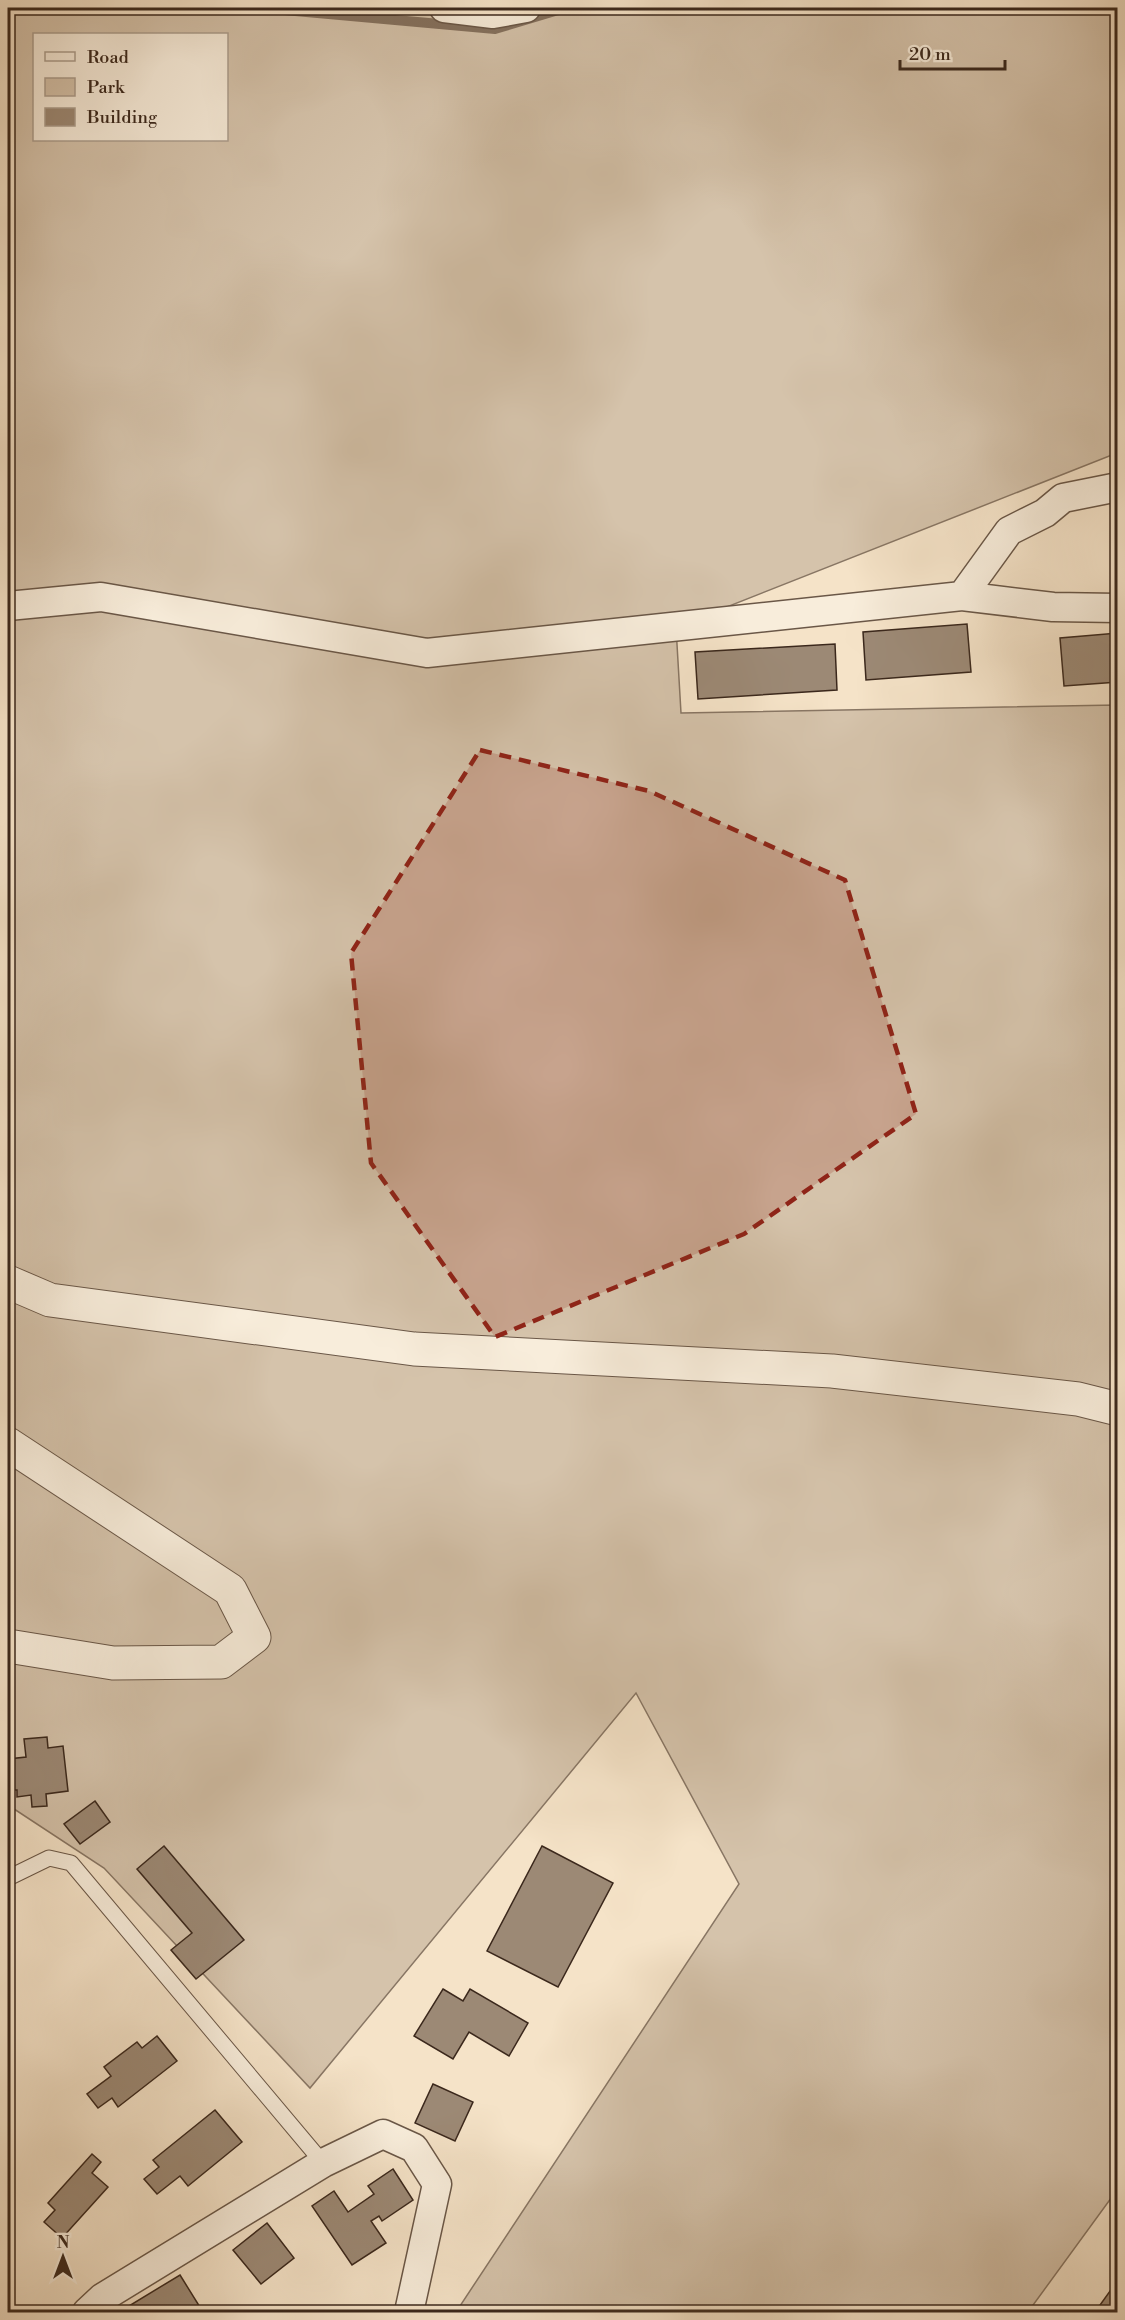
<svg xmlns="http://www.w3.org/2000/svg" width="1125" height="2320" viewBox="0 0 1125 2320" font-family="'Libre Bodoni',serif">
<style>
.green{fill:#d5c3ab;stroke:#887664;stroke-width:1.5;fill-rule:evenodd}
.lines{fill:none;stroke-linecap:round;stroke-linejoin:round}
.stream{stroke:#857260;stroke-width:10}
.building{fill:#9c8975;stroke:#3b281c;stroke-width:1.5}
.service-casing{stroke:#6a5747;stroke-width:17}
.minor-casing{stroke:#6a5747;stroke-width:31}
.tertiary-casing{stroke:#6a5747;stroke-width:35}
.path{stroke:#3b281c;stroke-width:4;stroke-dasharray:1.5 3;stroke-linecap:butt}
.service{stroke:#f8eddb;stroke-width:15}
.minor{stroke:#f8eddb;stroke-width:28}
.tertiary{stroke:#f8eddb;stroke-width:33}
.marked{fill:#8f2418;fill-opacity:0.2;stroke:#8f2418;stroke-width:4.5;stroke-dasharray:12 8;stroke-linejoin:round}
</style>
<rect width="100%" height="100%" fill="#f5e3c8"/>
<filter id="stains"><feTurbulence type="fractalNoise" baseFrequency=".00333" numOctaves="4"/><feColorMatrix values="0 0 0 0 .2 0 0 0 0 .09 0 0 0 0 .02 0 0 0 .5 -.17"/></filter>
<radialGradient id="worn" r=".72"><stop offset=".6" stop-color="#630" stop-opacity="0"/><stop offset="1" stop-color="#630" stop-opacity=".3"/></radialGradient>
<path class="green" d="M8,8H1117V453L676,627L681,713L1117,705V2190L1028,2312H456L739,1884L636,1693L310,2088L104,1868L8,1805ZM34,34H226V140H34Z"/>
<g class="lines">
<path class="stream" d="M262,8L495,29L565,8"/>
</g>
<path class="building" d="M967,624L971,672L866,680L863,632Z
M1118,633V682L1064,686L1060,638Z
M835,644L837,690L698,699L695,652Z
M47,1737L48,1748L63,1746L68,1791L46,1794L47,1806L32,1807L31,1795L17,1797V1790H8V1759L26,1757L24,1739Z
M95,1801L110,1822L80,1844L64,1824Z
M164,1846L244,1940L196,1979L171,1950L192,1933L137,1869Z
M542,1846L613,1883L558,1987L487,1951Z
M443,1989L463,2001L470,1989L528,2023L509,2056L469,2032L453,2059L414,2036Z
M157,2036L177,2061L118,2107L112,2098L98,2108L87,2094L111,2076L104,2067L137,2042L142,2048Z
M433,2084L473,2102L455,2141L415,2123Z
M215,2110L242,2142L188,2186L180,2176L157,2194L144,2179L159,2167L153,2160Z
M92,2154L101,2162L92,2173L108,2187L62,2238L44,2222L55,2210L48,2203Z
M393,2169L413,2200L382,2221L379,2216L371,2221L386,2243L352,2265L312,2206L334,2191L348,2212L374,2194L368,2186Z
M267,2223L294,2258L261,2284L233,2250Z
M180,2275L203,2312H119Z
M1118,2280V2312H1095Z"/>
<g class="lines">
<g class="service-casing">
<path id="service" d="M8,1878L49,1858L71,1863L323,2163"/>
</g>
<g class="minor-casing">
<path id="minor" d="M444,8L493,14L526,8
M962,596L1009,531L1045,513L1063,498L1118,487
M8,606L101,597L427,653L962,596L1053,607L1118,608
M87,2312L102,2298L323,2163L383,2134L414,2148L437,2184L409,2312"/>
</g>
<g class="tertiary-casing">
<path id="tertiary" d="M8,1282L50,1300L414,1349L832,1371L1078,1399L1118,1409
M8,1444L230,1590L254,1637L221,1662L113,1663L8,1646"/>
</g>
<path class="path" d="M29,8H45"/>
<use href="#service" class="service"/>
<use href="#minor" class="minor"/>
<use href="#tertiary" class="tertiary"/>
</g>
<path class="marked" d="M480,750L649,791L845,880L916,1114L744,1234L495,1337L371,1163L351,953Z"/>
<rect width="1125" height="2320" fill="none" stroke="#f5e3c8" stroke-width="30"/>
<rect x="9" y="9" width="1107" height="2302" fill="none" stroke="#3b281c" stroke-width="3"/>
<rect x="15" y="15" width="1095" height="2290" fill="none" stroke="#3b281c" stroke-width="1.5"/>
<rect x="33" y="33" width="195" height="108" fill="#f8eddb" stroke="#ac9e8f" stroke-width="1.5"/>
<rect x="45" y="52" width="30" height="9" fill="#f8eddb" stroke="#ac9e8f" stroke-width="1.5"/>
<text x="87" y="63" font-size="18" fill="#3b281c">Road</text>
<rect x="45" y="78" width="30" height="18" fill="#d5c3ab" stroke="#ac9e8f" stroke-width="1.5"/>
<text x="87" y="93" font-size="18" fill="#3b281c">Park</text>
<rect x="45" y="108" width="30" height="18" fill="#9c8975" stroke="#ac9e8f" stroke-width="1.5"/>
<text x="87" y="123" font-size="18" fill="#3b281c">Building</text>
<g transform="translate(63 2257)" stroke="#f8eddb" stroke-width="4.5" paint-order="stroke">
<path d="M0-4.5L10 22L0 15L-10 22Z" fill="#3b281c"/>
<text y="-9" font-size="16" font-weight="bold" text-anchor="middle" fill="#3b281c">N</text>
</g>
<path d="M900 60v9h105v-9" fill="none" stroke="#3b281c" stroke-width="3"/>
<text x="909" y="60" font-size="18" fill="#3b281c" stroke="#f8eddb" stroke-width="4.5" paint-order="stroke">20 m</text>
<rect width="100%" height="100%" filter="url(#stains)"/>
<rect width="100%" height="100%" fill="url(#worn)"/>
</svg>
